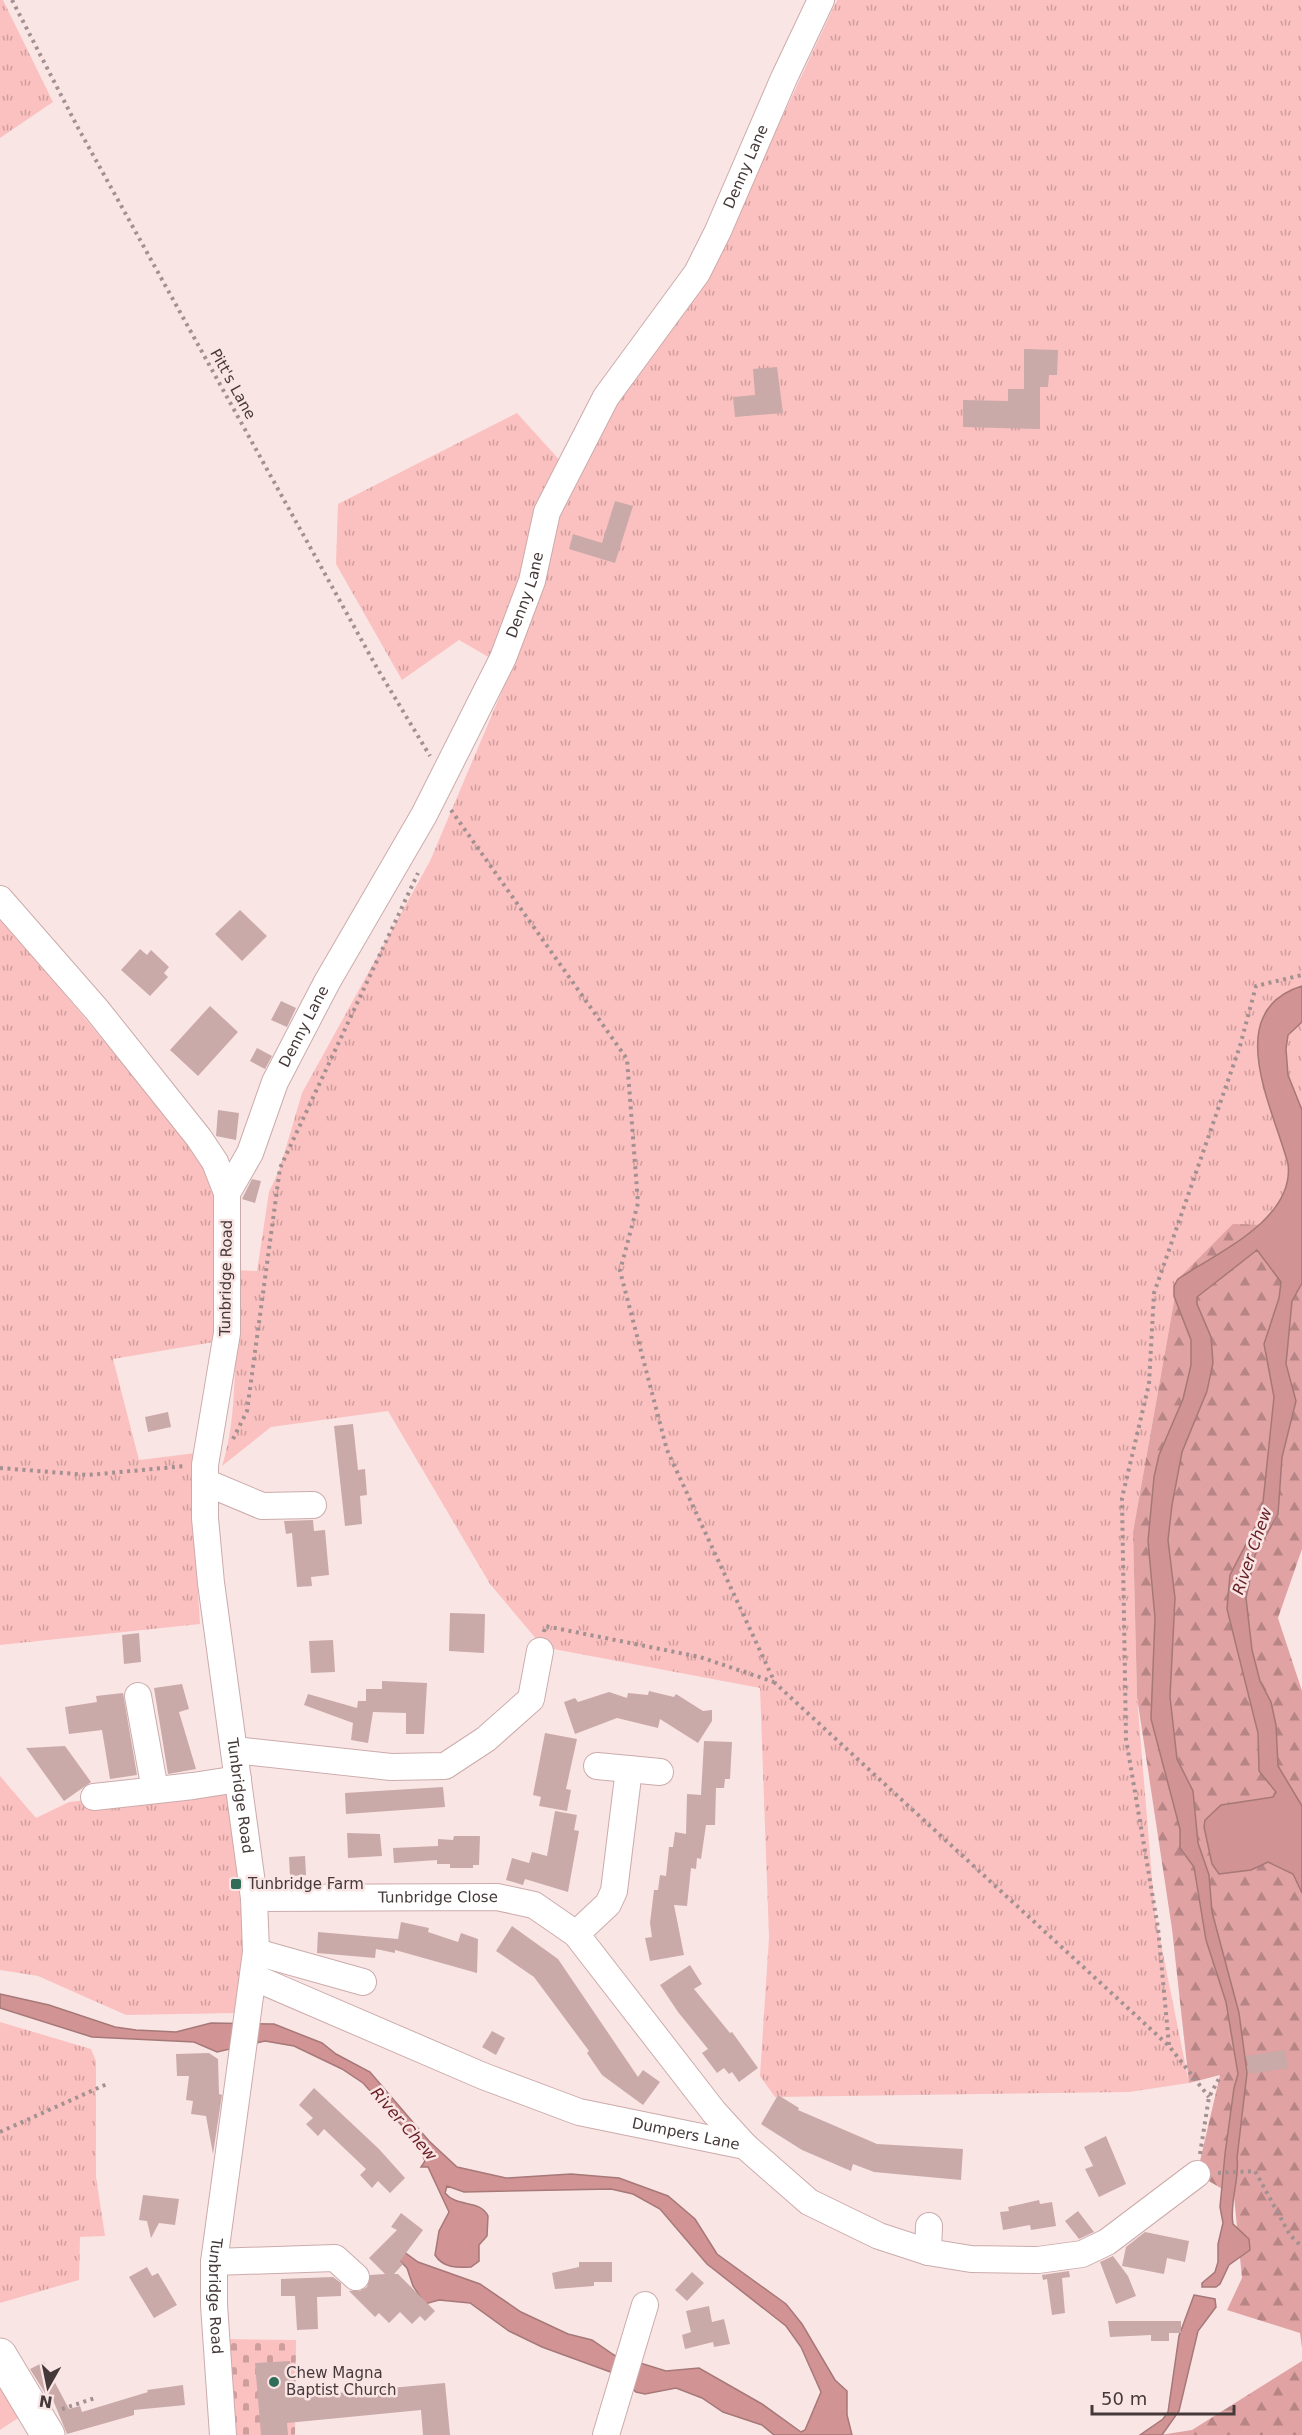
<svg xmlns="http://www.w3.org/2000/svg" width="1302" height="2435" viewBox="0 0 1302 2435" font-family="'DejaVu Sans',sans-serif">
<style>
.grass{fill:url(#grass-tufts)}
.forest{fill:url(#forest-firs)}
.cemetery{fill:url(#cemetery-stones)}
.park{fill:#fbc1c0}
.water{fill:#d19393;stroke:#a77878;stroke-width:1.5}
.building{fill:#caa9a9}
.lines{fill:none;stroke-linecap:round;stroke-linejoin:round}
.minor-casing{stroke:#ccabab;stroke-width:28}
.major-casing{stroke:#ccabab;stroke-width:35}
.path{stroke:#a39191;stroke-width:4;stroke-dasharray:3 4.5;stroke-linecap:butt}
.minor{stroke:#fff;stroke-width:26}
.major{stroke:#fff;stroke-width:33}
.poi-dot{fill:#306d59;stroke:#fae5e5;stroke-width:2}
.labels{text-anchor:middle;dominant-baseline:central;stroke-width:5;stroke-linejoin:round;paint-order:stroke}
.street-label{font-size:15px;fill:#453838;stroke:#fae5e5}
.poi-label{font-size:15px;fill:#453838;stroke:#fae5e5;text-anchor:start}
.water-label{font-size:16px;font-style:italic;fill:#651c23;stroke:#fae5e5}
</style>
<defs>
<pattern id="grass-tufts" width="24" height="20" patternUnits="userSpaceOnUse" patternTransform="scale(1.5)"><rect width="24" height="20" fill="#fbc1c0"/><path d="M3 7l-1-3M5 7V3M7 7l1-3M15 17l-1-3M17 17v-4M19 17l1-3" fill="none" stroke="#cd9e9d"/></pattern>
<pattern id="forest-firs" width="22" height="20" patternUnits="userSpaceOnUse" patternTransform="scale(1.5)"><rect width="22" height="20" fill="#e0a2a2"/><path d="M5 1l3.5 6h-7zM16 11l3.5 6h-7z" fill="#b78585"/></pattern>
<pattern id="cemetery-stones" width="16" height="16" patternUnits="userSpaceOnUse" patternTransform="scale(1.5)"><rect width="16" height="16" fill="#fbc1c0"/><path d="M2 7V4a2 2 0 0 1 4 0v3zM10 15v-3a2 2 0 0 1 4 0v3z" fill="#cd9e9d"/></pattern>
</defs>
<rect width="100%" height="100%" fill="#fae5e5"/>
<path class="grass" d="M0,0H3L53,102L0,138Z
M837,0H1302V1226L1178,1279L1133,1532L1137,1697L1155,1914L1189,2083L1129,2092L775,2097L760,2076L769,1937L760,1688L543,1647L490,1584L388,1411L271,1427L222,1466C240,1411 234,1329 235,1270L257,1271L269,1192L280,1168L302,1093L430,861L511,670L459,640L402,680L336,564L338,504L517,413L574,476L623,392L734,220Z
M0,916L206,1164L216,1206L214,1342L113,1359L139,1460L196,1453L192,1494L200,1624L0,1645Z
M0,1776L36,1818L69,1802L228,1784L245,1946L236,2013L126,2015L38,1976L0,1970Z
M0,2022L91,2049L96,2061V2177L105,2236L80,2237L79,2280L0,2303Z"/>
<path class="forest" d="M1233,1224L1302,1226V1549L1278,1618L1302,1691V2348L1300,2333L1227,2310L1242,2278L1234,2196L1197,2174L1220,2075L1189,2083L1172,1929L1137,1697L1133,1532L1178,1279Z
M1302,2361V2435H1160L1192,2430Z"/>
<path class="cemetery" d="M225,2339L296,2340L295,2435H236Z"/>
<path class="park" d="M0,2380L21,2416L0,2430Z"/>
<path class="water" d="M1302,986V1022L1288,1035L1286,1049L1288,1075L1302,1110V1283L1292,1301L1286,1364L1296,1401L1282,1457L1278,1514L1255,1555L1246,1598L1252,1650L1260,1681L1271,1702L1276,1725L1278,1766L1302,1806V1893L1293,1874L1268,1862L1251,1870L1219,1874L1212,1864L1204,1827L1205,1820L1221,1805L1273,1797L1276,1792L1259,1771L1258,1733L1227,1609L1230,1575L1256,1525L1263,1502L1274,1397L1264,1344L1279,1298L1281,1282L1257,1250L1197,1297V1304L1211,1337L1213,1363L1207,1391L1182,1452L1172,1505L1168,1540L1175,1598L1170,1697L1177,1759L1193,1791L1198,1843L1209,1875L1212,1912L1239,2013L1247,2073L1237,2158C1240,2179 1229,2202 1233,2224L1249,2239L1250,2250L1229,2265L1220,2284L1216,2287H1202V2283L1215,2272L1218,2262V2244L1223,2223L1220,2207L1225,2154L1234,2088L1238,2074L1226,2002L1206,1940L1194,1867L1180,1848V1829L1151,1719L1155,1618L1148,1541L1154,1477L1159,1455L1183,1399L1191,1365V1340L1174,1296V1286L1178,1279C1217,1253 1295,1219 1288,1164C1274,1110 1220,1011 1302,986Z
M0,1994L49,2005L115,2027L136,2030L176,2032L211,2023L274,2024L322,2043L336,2054L370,2072L429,2141L457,2167L506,2178L571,2174L619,2178L668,2196L695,2219L717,2254L786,2304L802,2324L835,2380L847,2391V2415L852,2435H774L762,2425L723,2412L702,2398L676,2388L645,2394L636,2392L616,2374L542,2347L509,2331L470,2303L439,2300L425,2304L413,2286L407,2268L390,2251L393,2244L418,2262L480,2284L521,2312L568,2334L592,2340L614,2355L666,2371L699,2368L762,2404L801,2432L805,2430L821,2392L801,2347L786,2326L707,2264L660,2209L633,2194L611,2189L464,2192L447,2186L445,2193C457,2208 480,2199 488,2216L487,2236L479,2245V2261L471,2267C457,2268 443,2268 435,2255L439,2231L449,2212L428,2167H421L425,2161L415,2140L363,2083L342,2069L294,2046L265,2041L217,2052L194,2042L92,2037L0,2008Z
M1194,2295L1215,2299L1216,2307L1198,2331L1179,2411L1162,2435H1140L1163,2419L1168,2412L1179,2336Z"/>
<path class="building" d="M1024,349L1058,350L1057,375H1049L1048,387H1040V429L963,427V400L1008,401V389H1024Z
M777,367L783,413L735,417L733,397L755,395L753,369Z
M615,501L633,506L615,563L569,549L573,534L602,543Z
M240,910L267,936L242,961L215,934Z
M140,949L147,955L151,950L169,967L164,973L168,977L150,996L121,970Z
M281,1001L296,1008L287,1027L271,1020Z
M210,1006L238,1032L198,1076L170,1050Z
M257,1048L272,1056L265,1069L250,1061Z
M218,1110L239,1113L236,1140L216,1136Z
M252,1179L261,1181L255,1203L242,1199Z
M168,1412L171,1427L148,1432L145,1417Z
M353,1424L358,1470L365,1469L367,1495L360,1496L362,1524L345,1526L334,1426Z
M313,1520L314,1531L325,1530L329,1575L311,1577L312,1586L297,1587L292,1533L286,1534L284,1521Z
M450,1613L485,1614L484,1653L449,1651Z
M139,1633L141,1662L124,1664L122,1635Z
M333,1640L335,1672L311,1673L309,1641Z
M382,1681L427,1683L424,1734H406V1713L373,1712L368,1743L351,1740L353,1723L304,1705L308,1694L357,1708L358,1701H366V1689H382Z
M182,1684L189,1709L179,1712L196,1769L168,1774L154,1688Z
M649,1691L674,1697L676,1694L703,1711L712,1710V1721L698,1743L660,1719L658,1728L617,1718L575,1734L564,1702L575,1698L578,1702L609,1692L627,1698L628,1693L648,1695Z
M123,1693L137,1775L110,1779L102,1730L69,1734L65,1707L97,1702L96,1696Z
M545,1733L577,1739L566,1789L571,1790L567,1811L539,1806L541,1797L533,1795Z
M704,1741L732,1742L730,1779H725L724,1788H716L715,1825H706L701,1859L697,1858L696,1869L691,1868L687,1906L674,1905L684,1955L650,1961L645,1938L652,1937L650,1923L654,1890H658L660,1875L666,1876L669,1847H673L675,1832L686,1834L687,1794L701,1795Z
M65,1746L91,1782L64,1801L26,1748Z
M443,1787L445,1807L346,1814L345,1793Z
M555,1811L577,1815L574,1830L579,1831L568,1892L525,1879L523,1885L506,1880L512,1858L529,1863L532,1852L547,1856Z
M347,1833L380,1834L382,1856L348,1858Z
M454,1836H480L479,1865H473V1868H450V1864H437V1860L394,1863L393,1848L438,1846V1839L453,1840Z
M305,1856L306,1875L290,1876L289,1857Z
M401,1922L429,1928L428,1932L458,1942L461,1933L478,1939L477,1973L395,1950V1953L376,1949L375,1958L317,1953L318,1932L398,1939Z
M512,1926L558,1959L638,2077L643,2070L660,2082L643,2105L602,2075L587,2053L589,2051L534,1977L496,1951Z
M690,1965L702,1984L694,1989L730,2033L732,2032L758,2068L739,2082L732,2072L729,2074L724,2068L717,2073L702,2053L708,2049L678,2012L660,1985Z
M492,2031L505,2038L496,2055L482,2047Z
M1285,2050L1288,2068L1249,2074L1246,2056Z
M209,2053L218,2059L219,2094L222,2095L213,2154L206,2116L191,2114L193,2101L186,2100L189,2076H177L176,2054Z
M314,2088L379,2149L405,2178L390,2193L378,2181L372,2188L360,2175L366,2169L324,2129L318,2136L306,2124L313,2118L299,2105Z
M778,2095L799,2108L798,2110L877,2144L963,2149L961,2180L874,2172L853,2164L851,2171L802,2150L761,2124Z
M1106,2136L1126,2184L1099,2197L1085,2169L1093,2166L1084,2147Z
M143,2195L179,2199L175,2225L159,2223L151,2238L147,2221L139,2220Z
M1039,2200L1040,2204L1052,2202L1056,2226L1031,2230L1030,2225L1003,2230L1000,2212L1009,2211L1008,2207Z
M1078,2211L1094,2232L1079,2239L1065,2221Z
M401,2213L423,2230L400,2261L403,2264L394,2274H398L435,2311L425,2321L420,2316L412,2324L400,2312L389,2323L379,2313L375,2317L349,2291H360L367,2287L370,2275L385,2274L369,2258L397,2230L391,2227Z
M1145,2232L1189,2241L1185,2262L1167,2258L1164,2274L1122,2266L1126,2247Z
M1113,2256L1128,2276L1136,2296L1116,2304L1100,2262Z
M579,2262H612V2282H594V2286L555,2289L552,2273L579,2267Z
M147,2267L152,2276L158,2273L177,2305L154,2318L129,2277Z
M1069,2271L1070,2277L1062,2278L1065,2313L1052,2315L1047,2279L1043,2280L1042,2275Z
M692,2272L704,2283L687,2301L675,2290Z
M333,2277L341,2283V2296L317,2297L318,2329L297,2330L295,2296H281V2279Z
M709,2306L712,2322L724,2319L730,2344L714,2347L713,2342L685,2349L682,2335L691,2332L686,2311Z
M1108,2321H1181V2333H1169V2341H1151V2335L1110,2337Z
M290,2361L293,2397L445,2383L450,2435H423L421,2410L287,2423L288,2435H261L255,2363Z
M44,2362L69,2409L80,2406L82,2412L148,2392L147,2390L183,2385L185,2405L134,2410V2415L67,2434L53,2400L50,2401L30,2369Z"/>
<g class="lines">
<g class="minor-casing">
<g id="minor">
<path id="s1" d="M0,899L97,1010L199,1138L215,1162L227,1193V1333L205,1465V1518L211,1583L254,1898L256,1952L214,2262V2305L223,2435"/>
<path id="s2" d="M227,1193L250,1153L275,1082L327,982L424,815L503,658L532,581L547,512L568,471L606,397L697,273L718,231L784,78L821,0"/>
<path d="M205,1482L262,1506L313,1505"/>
<path d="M138,1696L155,1790"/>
<path d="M234,1750L391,1767L445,1766L486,1739L531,1699L540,1651"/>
<path d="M597,1766L660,1772"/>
<path d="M94,1797L193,1786L238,1779"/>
<path id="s3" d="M254,1898L497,1897L534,1905L576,1934L714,2112L745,2146"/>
<path d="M576,1934L608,1904L614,1891L629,1769"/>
<path d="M256,1952L363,1982"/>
<path id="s4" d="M253,1977L483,2076L579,2112L745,2146L809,2202L879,2236L928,2252L971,2259L1038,2260L1082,2254L1107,2242L1197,2174"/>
<path d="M928,2252L929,2226"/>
<path d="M214,2262L335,2258L356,2277"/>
<path d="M606,2435L645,2305"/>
</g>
</g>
<g class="major-casing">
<path id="major" d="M0,2355L48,2435"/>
</g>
<path class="path" d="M12,0L77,126L377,668L430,756
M451,810L627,1059L638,1203L620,1271L667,1450L775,1683L1169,2046L1209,2097
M233,1439L247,1411L280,1168L418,873
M0,1468L88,1475L185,1466
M544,1632L545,1626L700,1657L774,1682
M1169,2045L1158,1928L1126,1739L1122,1498L1149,1384L1154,1293L1240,1046L1256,986L1302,975
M0,2132L107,2084
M1200,2154L1209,2097L1221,2075
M1218,2173L1255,2171L1290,2235L1302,2247
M62,2409L95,2398"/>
<use href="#minor" class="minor"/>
<use href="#major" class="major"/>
</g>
<g class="poi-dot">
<rect x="230" y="1878" width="12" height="12" rx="3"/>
<circle cx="274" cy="2382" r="6"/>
</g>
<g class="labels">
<g class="street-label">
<text stroke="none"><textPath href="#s2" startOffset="1156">Denny Lane</textPath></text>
<text transform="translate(233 384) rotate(61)">Pitt's Lane</text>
<text stroke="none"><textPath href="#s2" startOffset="670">Denny Lane</textPath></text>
<text stroke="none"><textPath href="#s2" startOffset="184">Denny Lane</textPath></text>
<text transform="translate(226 1278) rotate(-89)">Tunbridge Road</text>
<text stroke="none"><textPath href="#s1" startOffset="980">Tunbridge Road</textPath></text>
<text stroke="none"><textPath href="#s3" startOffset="184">Tunbridge Close</textPath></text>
<text stroke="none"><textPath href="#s4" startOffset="462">Dumpers Lane</textPath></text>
<text stroke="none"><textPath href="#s1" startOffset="1484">Tunbridge Road</textPath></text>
</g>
<g class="poi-label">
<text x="248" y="1884">Tunbridge Farm</text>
<text x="286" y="2373">Chew Magna<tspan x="286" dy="17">Baptist Church</tspan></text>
</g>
<g class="water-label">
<text transform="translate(1252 1551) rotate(-71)">River Chew</text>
<text transform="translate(404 2124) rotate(49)">River Chew</text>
</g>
</g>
<g transform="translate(48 2387) rotate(189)" stroke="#fae5e5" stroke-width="4.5" paint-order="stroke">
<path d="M0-4.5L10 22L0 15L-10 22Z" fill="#453838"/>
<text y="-9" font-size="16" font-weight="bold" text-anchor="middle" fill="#453838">N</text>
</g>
<path d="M1092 2405v9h142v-9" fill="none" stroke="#453838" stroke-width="3"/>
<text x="1101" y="2405" font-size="18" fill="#453838" stroke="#fae5e5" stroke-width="4.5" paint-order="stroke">50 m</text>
</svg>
